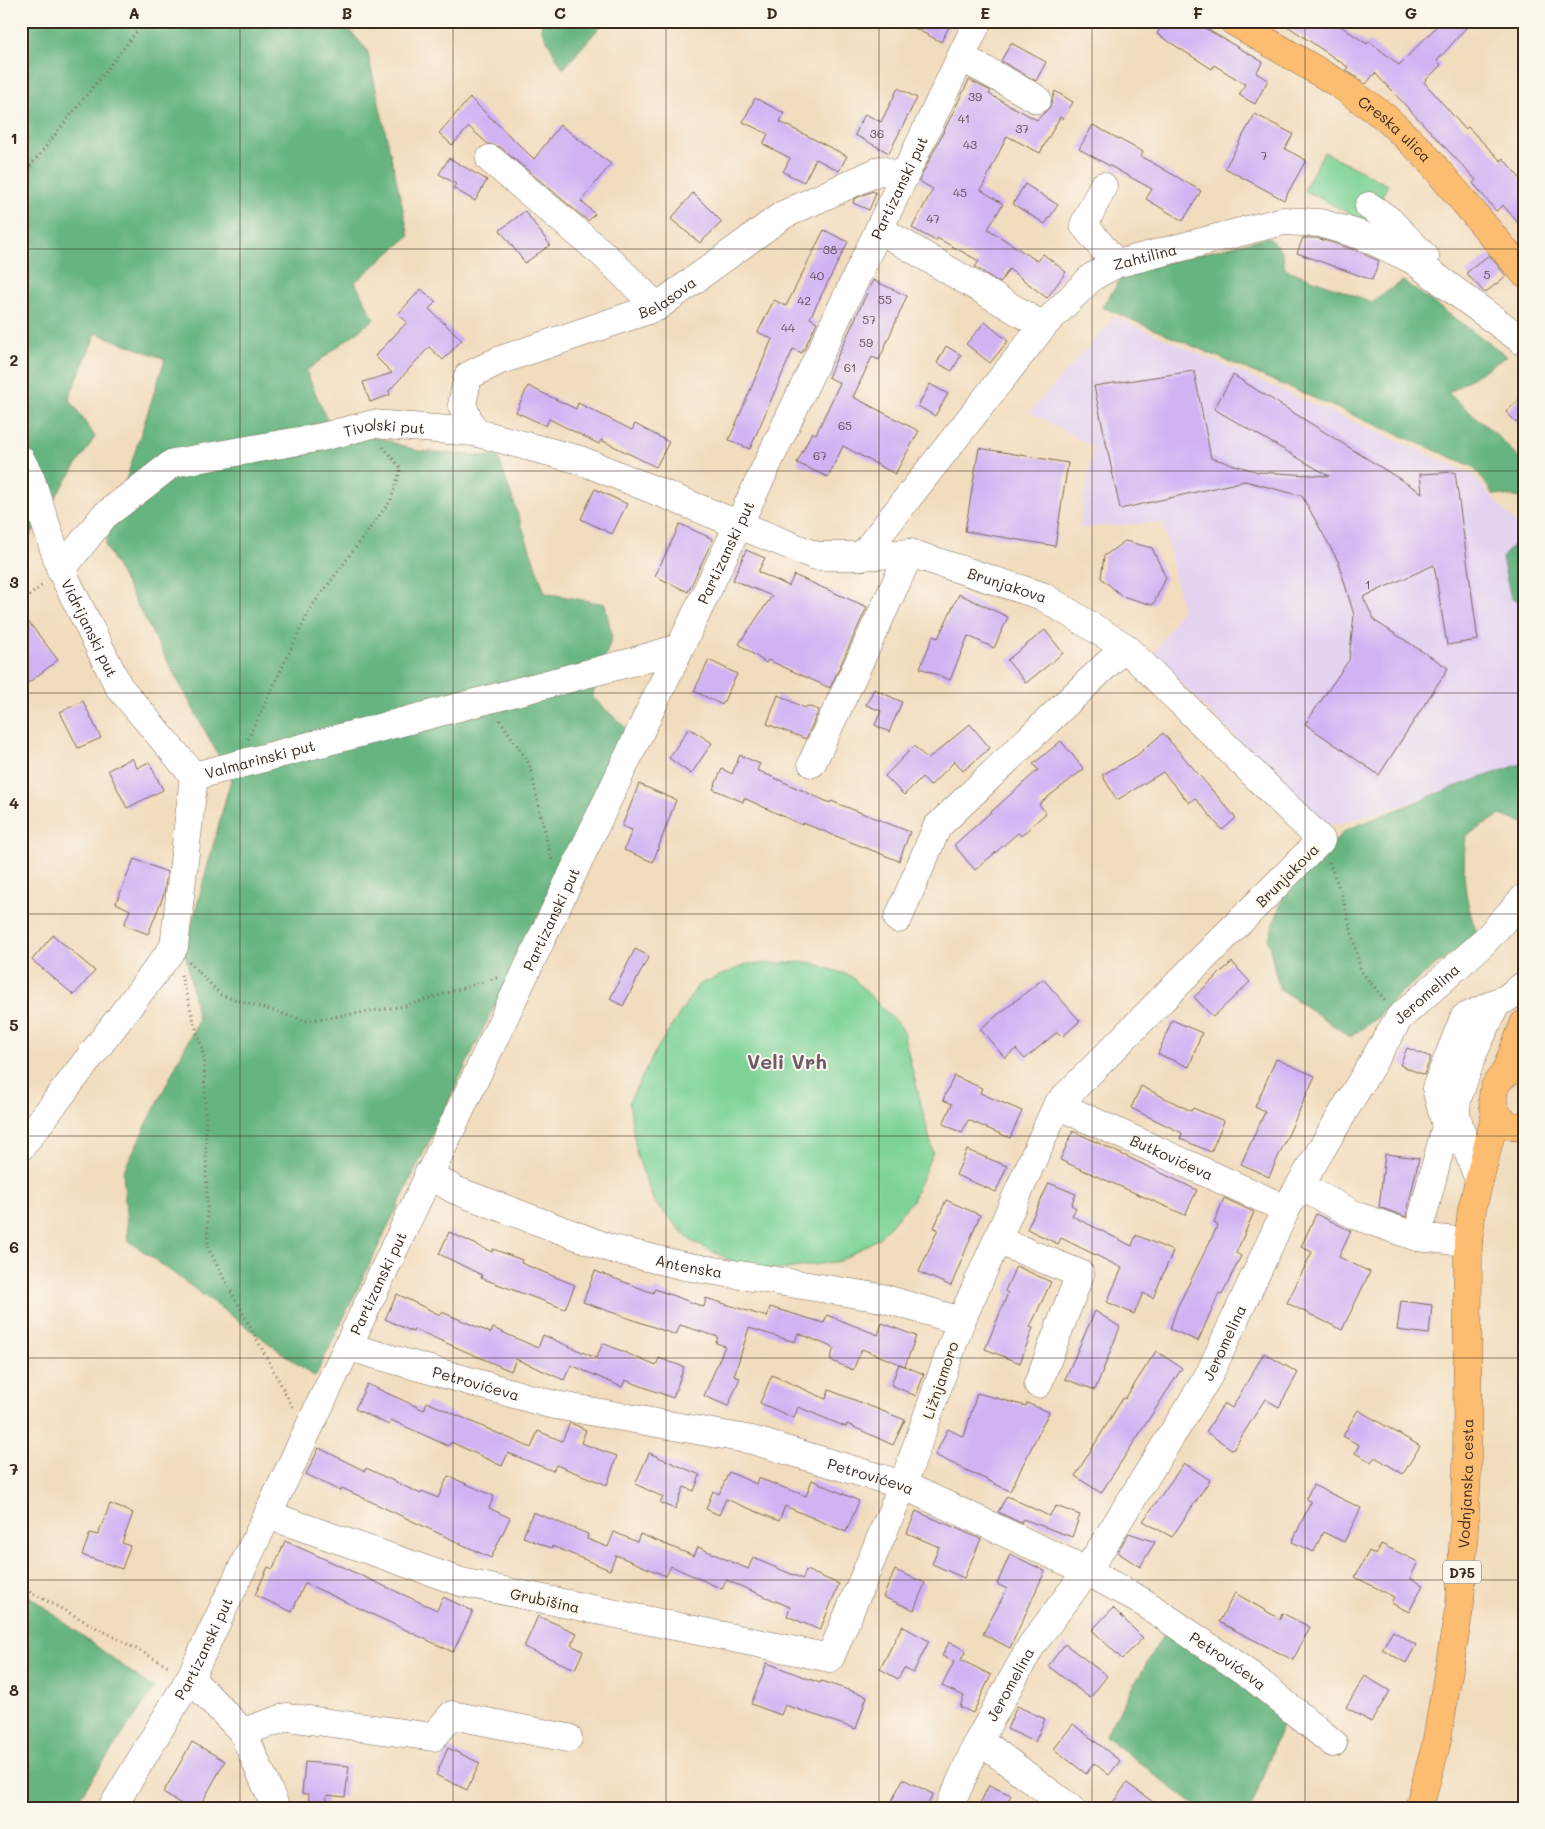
<svg xmlns="http://www.w3.org/2000/svg" width="1545" height="1829" viewBox="0 0 1545 1829" font-family="Mali,sans-serif">
<style>
.built{fill:#e4d3f1}
.green{fill:#7dd397;stroke:#5c7e5a}
.forest{fill:#66b580;stroke:#50704f}
.building{fill:#d1b3f4}
.lines{fill:none;stroke-linecap:round;stroke-linejoin:round}
.minor-casing{stroke:#7b6856;stroke-width:29}
.major-casing{stroke:#7b6856;stroke-width:29}
.path{stroke:#7b6856;stroke-width:3;stroke-dasharray:1 4;stroke-linecap:butt}
.minor{stroke:#fff;stroke-width:28}
.major{stroke:#fcbd6f;stroke-width:28}
.grid{fill:none;stroke:#3b2a1e;stroke-width:1;stroke-opacity:0.55}
.labels{text-anchor:middle;dominant-baseline:central;stroke-width:4;stroke-linejoin:round;paint-order:stroke}
.number-label{font-size:12px;fill:#604c54}
.shield{fill:#fbf7ec;stroke:#75685c;stroke-width:1}
.shield-label{font-size:14px;font-weight:bold;fill:#3b2a1e}
.street-label{font-size:15px;fill:#3b2a1e;stroke:#fbf7ec}
.district-label{font-size:20px;font-weight:bold;fill:#705a69;stroke:#fbf7ec}
.neatline{fill:none;stroke:#3b2a1e;stroke-width:2}
.grid-label{font-size:16px;text-anchor:middle;font-weight:bold;fill:#3b2a1e}
</style>
<rect width="100%" height="100%" fill="#fbf7ec"/>
<filter id="ink" filterUnits="userSpaceOnUse"><feTurbulence type="fractalNoise" baseFrequency=".02" numOctaves="2"/><feDisplacementMap in="SourceGraphic" scale="10" xChannelSelector="R" yChannelSelector="G"/><feConvolveMatrix kernelMatrix="1 2 1 2 8 2 1 2 1" color-interpolation-filters="sRGB"/></filter>
<filter id="wash" filterUnits="userSpaceOnUse"><feTurbulence type="fractalNoise" baseFrequency=".0096" numOctaves="4" result="noise"/><feDisplacementMap in="SourceGraphic" scale="20" xChannelSelector="R" yChannelSelector="G"/><feGaussianBlur stdDeviation="1.12" result="paint"/><feColorMatrix in="noise" values="0 0 0 0 0 0 0 0 0 0 0 0 0 0 0 0 0 1.4 0 .05"/><feComposite in="paint" operator="in"/></filter>
<g filter="url(#wash)">
<rect width="100%" height="100%" fill="#f2dcbe"/>
<path class="built" d="M1115,317L1472,474L1524,533V772L1325,827L1153,655L1182,609L1163,522L1079,528L1093,447L1030,412Z"/>
<path class="green" d="M1324,152L1388,185L1368,223L1304,190Z
M810,962L851,976L902,1028L933,1152L912,1201L879,1238L840,1261L780,1270L740,1265L691,1241L654,1202L637,1156L629,1102L655,1052L698,985L747,964Z"/>
<path class="forest" d="M21,21H342L367,50L409,236L355,282L374,319L306,371L327,420L418,451L498,457L545,593L605,604L612,637L592,697L628,730L315,1377L128,1240L123,1172L198,1021L185,950L231,779L105,545L165,359L96,333L69,398L95,437L22,548L21,545Z
M542,21H605L563,69L541,29Z
M1268,237L1282,251L1285,269L1372,302L1403,281L1507,356L1448,393L1500,438L1524,464V506L1522,498L1493,494L1474,467L1102,307L1125,273Z
M1524,532V602L1511,598L1502,558Z
M1524,763V823L1500,815L1466,836C1462,874 1464,898 1477,934L1400,993L1378,1017L1350,1037L1279,988L1268,940L1286,889L1346,830L1454,787Z
M21,1590L154,1689L72,1808H21Z
M1164,1633L1245,1683L1283,1722L1251,1808H1198L1105,1736Z"/>
<g id="blocks">
<path class="building" d="M901,21H952L941,42Z
M1164,21H1193L1263,62L1256,73L1268,80L1255,104L1239,95L1245,84L1214,65L1212,69L1157,34Z
M1280,21H1333L1367,44L1369,41L1399,65L1442,21H1472L1437,61L1441,65L1424,82L1465,129L1468,127L1501,161L1503,158L1524,183V230L1503,205L1496,211L1473,183L1476,180L1375,73L1366,84L1346,70L1348,67Z
M1011,43L1046,62L1036,81L1001,61Z
M969,80L991,91L989,94L1037,120L1050,107L1055,91L1073,102L1063,119L1060,117L1040,153L1007,136L981,190L1003,204L988,229L1037,261L1043,254L1066,272L1047,298L1009,269L1000,283L975,267L979,261L937,238L936,241L912,228L933,189L919,181Z
M898,88L917,98L889,153L855,135L865,114L881,122Z
M470,98L534,159L560,125L611,164L581,201L595,214L588,221L500,147L488,144L469,127L452,145L439,133Z
M755,98L784,113L780,122L847,156L839,171L816,159L804,182L783,172L790,158L763,144L768,134L743,122Z
M1255,114L1293,134L1285,149L1306,160L1284,200L1225,168Z
M1093,125L1143,152L1141,156L1201,191L1183,221L1146,199L1152,189L1079,149Z
M449,158L487,180L475,201L453,188L456,184L439,174Z
M1025,184L1058,205L1045,224L1013,204Z
M873,191L876,193L869,210L853,203L854,199Z
M693,193L722,222L700,243L671,219Z
M525,211L550,245L525,263L500,230Z
M824,230L848,242L810,318L817,322L802,353L793,349L750,449L729,440L772,339L758,332L774,300L786,306Z
M1303,238H1317L1355,250L1379,261L1372,280L1297,253Z
M1489,255L1506,276L1485,293L1466,273Z
M873,280L907,296L879,360L872,357L853,397L919,431L895,474L843,446L828,477L797,463L812,432L816,434L840,383L828,377Z
M421,289L436,302L429,309L462,340L443,360L429,347L389,391L390,395L370,402L363,382L392,373L375,356L407,322L398,314Z
M985,322L1008,341L990,363L966,344Z
M946,346L961,355L952,371L937,363Z
M1194,371L1211,458L1258,472L1329,476L1214,409L1233,375L1422,493L1420,474L1455,472L1478,640L1447,645L1434,565L1363,597L1375,621L1448,668L1379,775L1305,724L1349,660L1354,615L1338,561L1302,496L1245,481L1120,509L1094,386Z
M930,384L948,394L935,416L918,406Z
M528,386L576,409L578,403L632,430L635,424L669,442L656,467L601,440L599,444L549,419L546,426L516,412Z
M1524,395V430L1506,412Z
M979,448L1068,463L1055,546L965,531Z
M595,489L627,504L612,534L581,519Z
M680,524L713,539L688,592L655,576Z
M1125,541L1152,548L1166,578L1153,605L1122,596L1101,578L1104,556Z
M746,550L765,558L758,572L789,586L794,575L867,607L830,688L768,660L766,663L739,644L772,596L733,580Z
M959,594L1008,617L994,648L968,636L950,680L920,668L933,636L938,638Z
M21,612L58,660L28,683L21,674Z
M1045,630L1063,653L1026,683L1007,660Z
M709,660L737,674L722,705L694,691Z
M874,689L902,702L889,732L875,725L881,711L866,705Z
M778,695L805,708L807,706L819,710L806,739L767,724Z
M83,701L101,738L78,748L60,712Z
M970,724L990,748L963,771L955,761L930,786L922,777L904,795L885,776L914,746L928,759Z
M689,728L712,743L691,774L669,758Z
M1163,733L1236,818L1222,830L1195,798L1189,803L1163,772L1117,800L1102,775L1136,756Z
M1061,741L1084,769L1039,804L1046,813L1021,836L1018,833L975,870L954,845L1038,770L1033,764Z
M740,755L760,764L757,770L830,803L831,801L910,832L899,861L803,823L802,825L744,798L743,802L713,789L722,769L732,774Z
M132,758L137,768L149,762L163,790L127,808L108,770Z
M639,784L676,800L653,862L624,850L632,830L622,826Z
M134,859L167,872L164,894L148,934L124,925L130,910L116,903Z
M53,935L95,971L74,995L32,960Z
M635,949L649,956L623,1006L610,999Z
M1232,962L1250,982L1213,1017L1194,997Z
M1043,979L1080,1021L1062,1037L1057,1032L1025,1059L1016,1049L1005,1058L980,1029Z
M1172,1020L1202,1033L1189,1067L1158,1054Z
M1407,1048L1431,1057L1424,1075L1400,1065Z
M1276,1059L1315,1076L1269,1177L1241,1164L1265,1112L1255,1107Z
M954,1076L982,1088L980,1093L1022,1111L1010,1138L968,1120L962,1133L943,1124L952,1104L943,1100Z
M1141,1086L1191,1111L1193,1108L1224,1121L1211,1152L1180,1139L1182,1133L1131,1108Z
M1073,1131L1197,1190L1185,1215L1060,1160Z
M967,1150L1007,1166L996,1192L956,1175Z
M1385,1154L1419,1158L1406,1217L1379,1207Z
M1049,1183L1076,1194L1071,1205L1076,1208L1072,1216L1132,1246L1136,1235L1173,1251L1153,1298L1143,1293L1134,1314L1107,1302L1122,1268L1061,1238L1058,1244L1027,1229Z
M1224,1198L1254,1212L1236,1253L1241,1256L1222,1295L1219,1293L1198,1341L1170,1329L1177,1308L1218,1225L1214,1223Z
M946,1200L980,1215L951,1286L919,1272L938,1229L934,1228Z
M1316,1214L1351,1231L1339,1257L1370,1272L1342,1330L1287,1303L1312,1252L1301,1247Z
M449,1232L492,1252L493,1249L522,1260L521,1263L575,1285L565,1309L481,1278L482,1275L439,1254Z
M1016,1266L1051,1282L1030,1327L1033,1328L1020,1363L985,1349L1008,1293L1005,1291Z
M595,1271L653,1293L655,1289L704,1307L706,1298L767,1317L770,1307L824,1323L827,1315L878,1335L882,1323L916,1336L905,1366L862,1349L853,1370L830,1360L834,1348L798,1333L795,1342L749,1328L734,1376L740,1378L728,1406L704,1396L725,1346L716,1343L718,1337L680,1325L676,1335L583,1302Z
M397,1294L440,1315L442,1312L491,1333L493,1328L538,1348L543,1335L596,1358L603,1343L656,1366L659,1358L684,1367L673,1398L625,1380L622,1387L571,1365L564,1380L516,1359L511,1371L414,1329L413,1332L385,1319Z
M1401,1301L1432,1305L1429,1334L1397,1330Z
M1095,1311L1120,1327L1095,1390L1065,1379Z
M1156,1351L1182,1368L1101,1493L1075,1476L1123,1398L1125,1399Z
M1264,1353L1298,1373L1279,1407L1265,1399L1233,1450L1206,1432L1224,1403L1232,1408Z
M899,1364L924,1374L916,1396L891,1385Z
M772,1375L826,1399L829,1390L905,1420L893,1445L847,1424L846,1427L798,1407L794,1418L760,1403Z
M367,1384L424,1410L427,1402L531,1448L538,1431L562,1441L570,1423L573,1424L586,1430L581,1443L617,1456L607,1485L556,1465L553,1471L508,1453L502,1466L451,1442L448,1446L391,1420L389,1425L355,1409Z
M977,1393L1026,1406L1027,1403L1049,1412L1010,1491L935,1455L948,1429L964,1437Z
M1358,1410L1420,1446L1403,1474L1375,1457L1371,1462L1355,1453L1359,1445L1343,1436Z
M319,1448L365,1471L366,1468L421,1494L422,1491L438,1498L448,1476L494,1496L489,1508L510,1518L491,1558L342,1488L340,1491L306,1474Z
M649,1453L700,1475L694,1491L684,1487L675,1509L660,1503L663,1497L635,1484Z
M1184,1463L1210,1480L1172,1537L1143,1521Z
M729,1472L756,1484L758,1478L806,1496L812,1480L859,1501L846,1532L785,1506L779,1521L726,1499L719,1515L706,1509L713,1491L719,1494Z
M1313,1485L1361,1508L1344,1542L1323,1532L1314,1552L1292,1542L1311,1502L1306,1499Z
M1007,1496L1049,1516L1056,1506L1080,1515L1072,1537L1023,1519L1021,1523L998,1512Z
M110,1504L133,1513L122,1543L130,1546L122,1569L82,1555L90,1533L98,1535Z
M916,1511L981,1539L964,1578L932,1564L939,1547L907,1533Z
M533,1512L588,1534L587,1539L608,1547L614,1532L637,1542L640,1534L694,1556L698,1547L748,1569L753,1558L803,1579L806,1570L839,1584L820,1630L787,1616L790,1607L726,1580L722,1589L671,1566L666,1576L616,1555L610,1570L552,1546L551,1548L523,1537Z
M1129,1533L1155,1542L1140,1567L1117,1552Z
M285,1541L437,1610L443,1597L473,1611L453,1652L305,1583L292,1612L255,1595L268,1567L273,1569Z
M1381,1544L1418,1562L1410,1578L1423,1585L1409,1612L1391,1603L1394,1597L1355,1577L1369,1551L1376,1555Z
M1010,1554L1045,1571L1010,1648L983,1634L1007,1589L997,1584Z
M895,1570L925,1583L914,1610L883,1597Z
M1235,1593L1280,1619L1282,1613L1310,1627L1293,1660L1219,1622Z
M1113,1608L1143,1638L1122,1659L1092,1630Z
M538,1616L577,1633L571,1645L583,1651L575,1669L524,1647Z
M902,1626L929,1641L913,1673L904,1668L898,1679L880,1669Z
M1393,1631L1416,1645L1406,1663L1382,1649Z
M949,1642L966,1650L961,1660L991,1675L973,1713L960,1707L964,1696L942,1686L954,1662L942,1656Z
M1065,1644L1107,1676L1090,1698L1048,1666Z
M767,1663L820,1683L821,1681L867,1696L856,1729L785,1705L781,1715L751,1704Z
M1365,1676L1390,1691L1371,1722L1346,1707Z
M1017,1706L1045,1719L1035,1742L1007,1729Z
M1073,1724L1120,1761L1109,1775L1094,1763L1086,1774L1054,1749Z
M192,1742L225,1761L199,1808H188L163,1793Z
M448,1748L480,1763L467,1790L436,1775Z
M305,1762L349,1766L345,1797L327,1795L326,1808H308L309,1794H302Z
M903,1779L933,1794L926,1808H888Z
M1127,1783L1161,1808H1109Z
M989,1785L1011,1795L1005,1808H978Z"/>
</g>
</g>
<g filter="url(#ink)">
<use href="#blocks" fill-opacity="0" stroke="#7b6856" stroke-width="1"/>
<g class="lines">
<g class="minor-casing">
<g id="minor">
<path d="M961,57L1037,99"/>
<path d="M490,159L604,255L657,307"/>
<path d="M1103,186L1084,225L1116,264"/>
<path d="M1369,206L1389,220L1425,257"/>
<path d="M879,229L1043,326"/>
<path id="s1" d="M474,432L462,405L468,376L498,361L657,307L783,215L881,170L903,178"/>
<path id="s2" d="M21,460L30,477L61,570L119,687L194,776"/>
<path id="s3" d="M862,556L1043,326L1092,277L1116,264L1283,221L1320,223L1361,235L1413,260L1524,342"/>
<path id="s4" d="M61,570L104,516L173,463L322,437L373,424L474,432L580,460L816,556H862L910,553L1042,596L1125,647L1321,840L1057,1105L961,1321L903,1485L830,1658L461,1582L268,1515"/>
<path d="M812,763L910,553"/>
<path d="M898,919L937,827L1125,647"/>
<path id="s5" d="M1057,1105L1286,1209"/>
<path d="M1456,1114L1462,1136L1479,1180"/>
<path d="M1446,1126L1456,1114L1457,1099L1474,1051L1497,1002"/>
<path id="s6" d="M21,1147L174,947L194,776L632,662L679,648"/>
<path id="s7" d="M428,1174L455,1190L609,1248L684,1266L882,1298L961,1321"/>
<path d="M1300,1186L1357,1216L1417,1237L1468,1242"/>
<path d="M1417,1237L1446,1126L1436,1088L1464,1018L1507,998L1524,985"/>
<path d="M997,1240L1080,1274L1038,1384"/>
<path id="s8" d="M349,1347L550,1404L752,1440L903,1485L1087,1571L1146,1604L1250,1675L1333,1743"/>
<path d="M190,1678L243,1732L276,1808"/>
<path d="M243,1732L287,1717L433,1737L452,1715L568,1738"/>
<path d="M979,1740L1070,1808"/>
<path id="s9" d="M112,1808L190,1678L978,21"/>
<path id="s10" d="M949,1808L979,1740L1031,1646L1087,1571L1209,1375L1286,1209L1399,1018L1482,944L1524,898"/>
</g>
</g>
<g class="major-casing">
<g id="major">
<path id="s11" d="M1233,21L1339,84L1385,117L1423,153L1524,273"/>
<path d="M1524,1069C1481,1069 1484,1130 1524,1127"/>
<path d="M1505,1073L1524,1024"/>
<path id="s12" d="M1419,1808L1436,1745L1460,1604L1467,1473L1468,1242L1472,1209L1496,1113"/>
</g>
</g>
<path class="path" d="M21,178L145,21
M21,602L44,584
M500,720L529,763L552,862
M248,739L310,609L391,500L401,468L383,447
M1329,862L1343,898L1361,971L1385,1000
M189,962L221,995L306,1021L405,1006L499,977
M181,975L204,1057L208,1248L294,1409
M21,1587L170,1667"/>
<use href="#minor" class="minor"/>
<use href="#major" class="major"/>
</g>
</g>
<path class="grid" d="M240,21V1808M453,21V1808M666,21V1808M879,21V1808M1092,21V1808M1305,21V1808M21,249H1524M21,471H1524M21,693H1524M21,914H1524M21,1136H1524M21,1358H1524M21,1580H1524"/>
<g class="labels">
<g class="number-label">
<text x="975" y="96">39</text>
<text x="964" y="118">41</text>
<text x="1022" y="128">37</text>
<text x="877" y="133">36</text>
<text x="970" y="144">43</text>
<text x="1264" y="155">7</text>
<text x="960" y="192">45</text>
<text x="933" y="218">47</text>
<text x="830" y="249">38</text>
<text x="1487" y="274">5</text>
<text x="817" y="275">40</text>
<text x="885" y="299">55</text>
<text x="804" y="300">42</text>
<text x="869" y="319">57</text>
<text x="788" y="327">44</text>
<text x="866" y="342">59</text>
<text x="850" y="367">61</text>
<text x="845" y="425">65</text>
<text x="820" y="455">67</text>
<text x="1368" y="584">1</text>
</g>
<rect class="shield" x="1443" y="1560.5" width="38" height="23" rx="4"/>
<g class="shield-label">
<text x="1462" y="1572">D75</text>
</g>
<g class="street-label">
<text stroke="none"><textPath href="#s11" startOffset="195">Creska ulica</textPath></text>
<text stroke="none"><textPath href="#s9" startOffset="1802">Partizanski put</textPath></text>
<text stroke="none"><textPath href="#s3" startOffset="419">Zahtilina</textPath></text>
<text stroke="none"><textPath href="#s1" startOffset="274">Belasova</textPath></text>
<text stroke="none"><textPath href="#s4" startOffset="371">Tivolski put</textPath></text>
<text stroke="none"><textPath href="#s9" startOffset="1398">Partizanski put</textPath></text>
<text stroke="none"><textPath href="#s4" startOffset="1022">Brunjakova</textPath></text>
<text stroke="none"><textPath href="#s2" startOffset="182">Vidrijanski put</textPath></text>
<text stroke="none"><textPath href="#s6" startOffset="492">Valmarinski put</textPath></text>
<text transform="translate(1287 875) rotate(-45)">Brunjakova</text>
<text stroke="none"><textPath href="#s9" startOffset="992">Partizanski put</textPath></text>
<text stroke="none"><textPath href="#s10" startOffset="948">Jeromelina</textPath></text>
<text stroke="none"><textPath href="#s5" startOffset="126">Butkovićeva</textPath></text>
<text stroke="none"><textPath href="#s7" startOffset="278">Antenska</textPath></text>
<text stroke="none"><textPath href="#s9" startOffset="589">Partizanski put</textPath></text>
<text stroke="none"><textPath href="#s10" startOffset="542">Jeromelina</textPath></text>
<text transform="translate(940 1380) rotate(-71)">Ližnjamoro</text>
<text stroke="none"><textPath href="#s8" startOffset="132">Petrovićeva</textPath></text>
<text stroke="none"><textPath href="#s8" startOffset="538">Petrovićeva</textPath></text>
<text stroke="none"><textPath href="#s12" startOffset="329">Vodnjanska cesta</textPath></text>
<text transform="translate(545 1600) rotate(12)">Grubišina</text>
<text stroke="none"><textPath href="#s9" startOffset="184">Partizanski put</textPath></text>
<text stroke="none"><textPath href="#s8" startOffset="942">Petrovićeva</textPath></text>
<text stroke="none"><textPath href="#s10" startOffset="138">Jeromelina</textPath></text>
</g>
<g class="district-label">
<text x="787" y="1061">Veli Vrh</text>
</g>
</g>
<rect width="1545" height="1829" fill="none" stroke="#fbf7ec" stroke-width="55"/>
<rect x="28" y="28" width="1490" height="1774" class="neatline"/>
<g class="grid-label">
<text x="134" y="19">A</text>
<text x="347" y="19">B</text>
<text x="560" y="19">C</text>
<text x="772" y="19">D</text>
<text x="985" y="19">E</text>
<text x="1198" y="19">F</text>
<text x="1411" y="19">G</text>
<text x="14" y="144">1</text>
<text x="14" y="366">2</text>
<text x="14" y="588">3</text>
<text x="14" y="809">4</text>
<text x="14" y="1031">5</text>
<text x="14" y="1253">6</text>
<text x="14" y="1475">7</text>
<text x="14" y="1696">8</text>
</g>
</svg>
